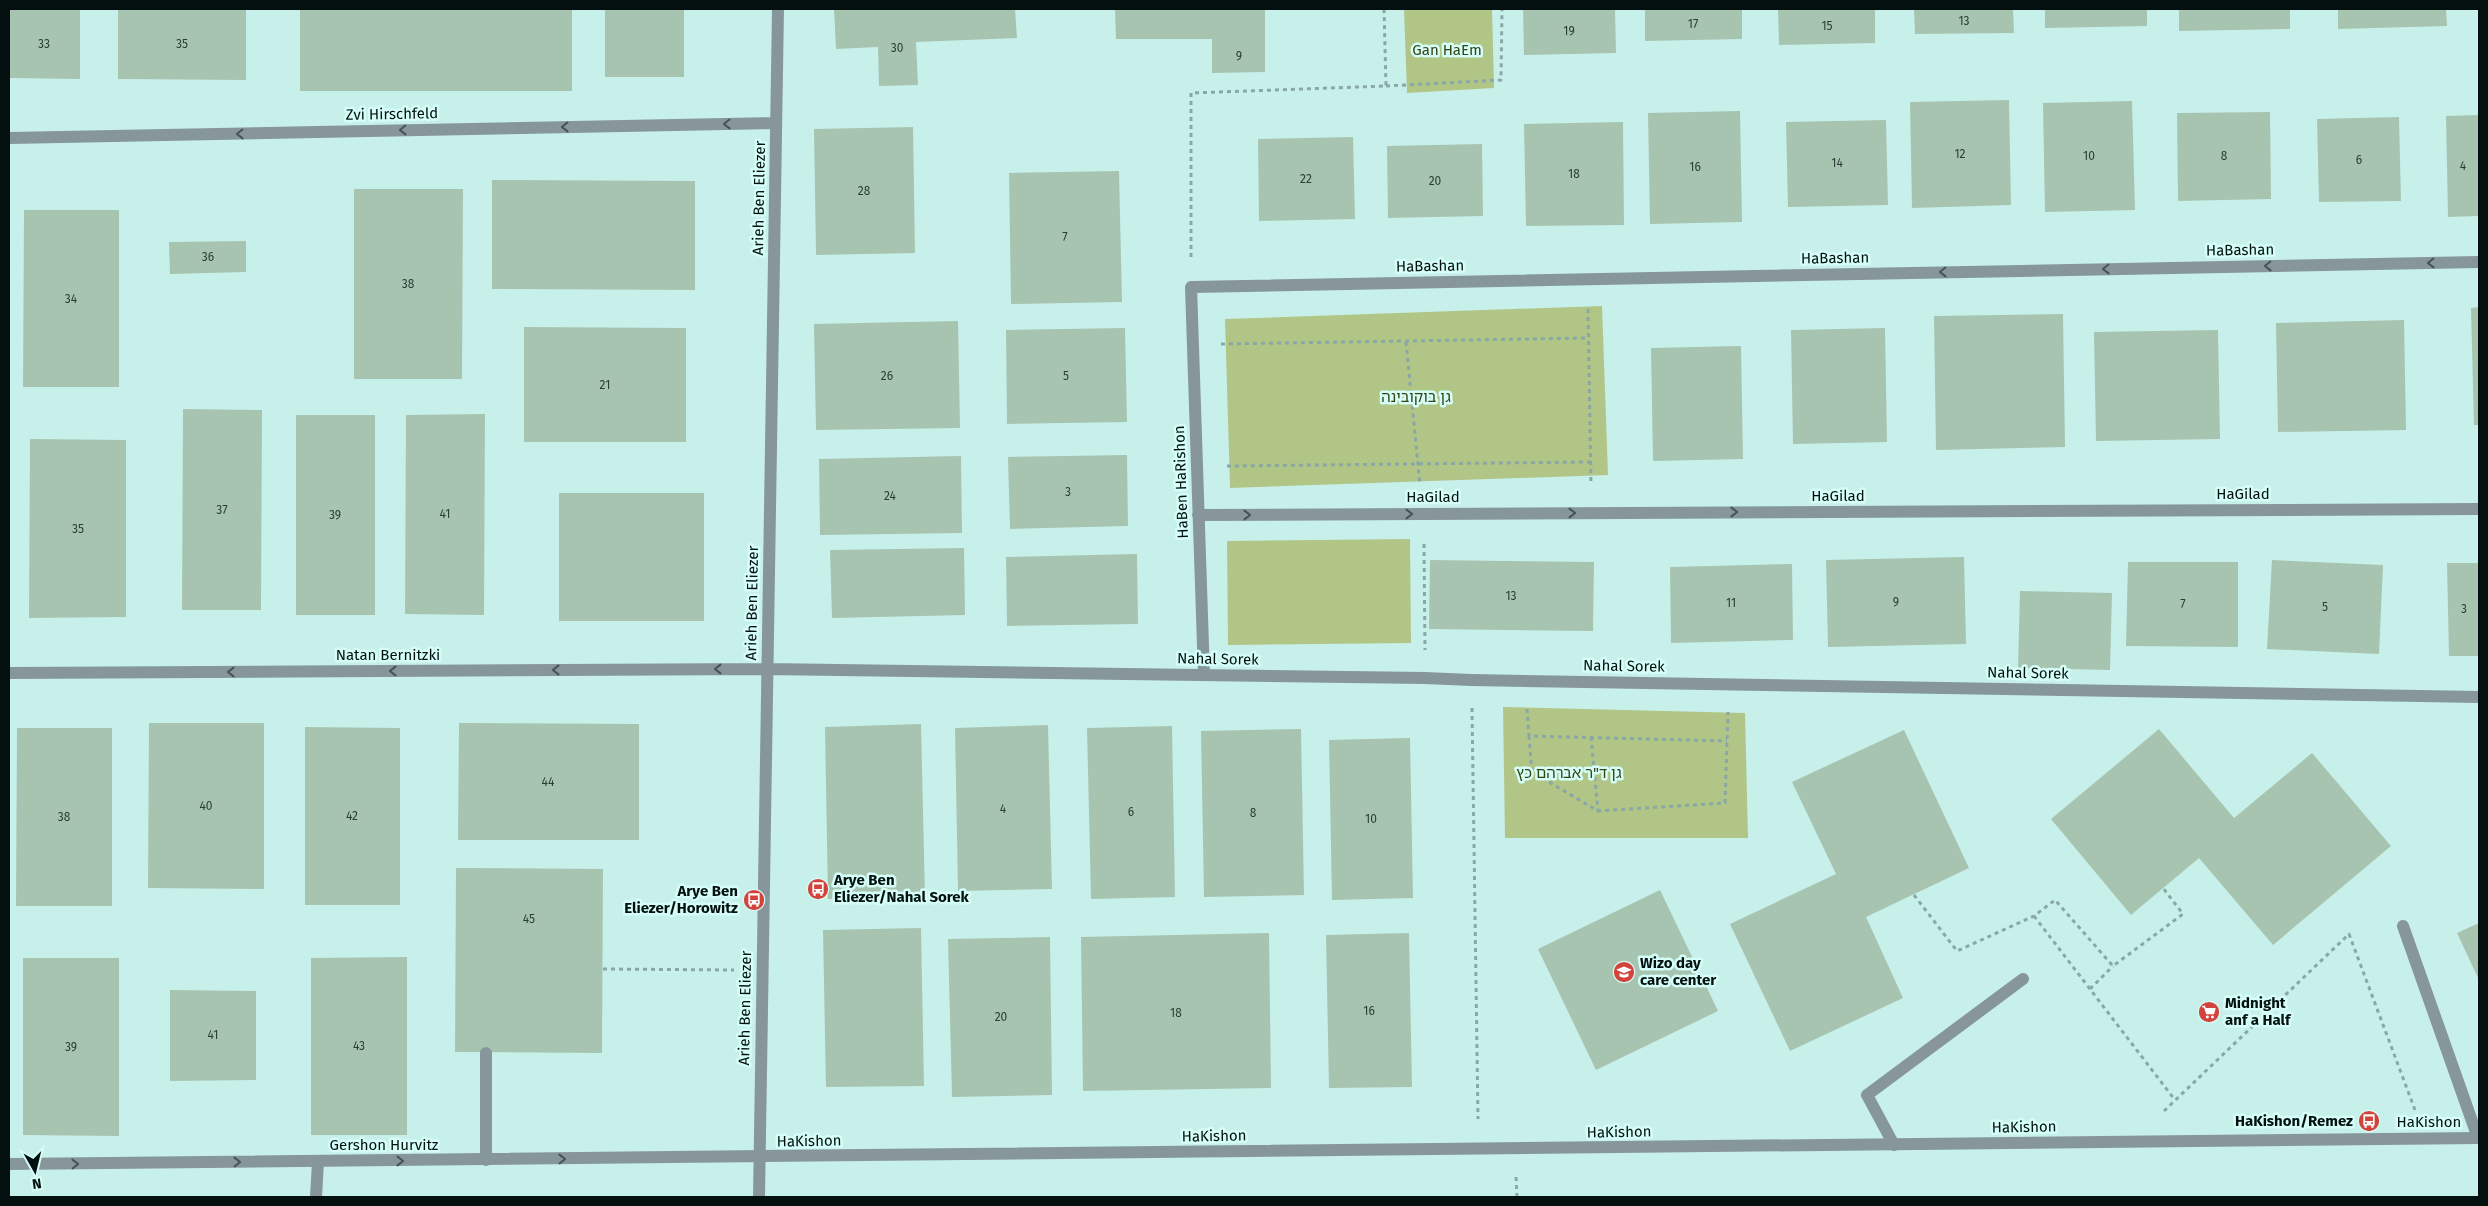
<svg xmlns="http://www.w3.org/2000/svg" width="2488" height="1206" viewBox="0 0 2488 1206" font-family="'Fira Sans','Noto Sans Hebrew',sans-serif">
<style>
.green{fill:#b1c587}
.building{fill:#a7c4b0}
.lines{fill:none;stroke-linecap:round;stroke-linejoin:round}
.path{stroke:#89a8a5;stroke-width:3;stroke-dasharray:4 4;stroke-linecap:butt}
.service{stroke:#87969b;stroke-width:12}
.pedestrian{stroke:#87969b;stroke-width:12}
.minor{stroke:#87969b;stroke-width:12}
.oneway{stroke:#455355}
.labels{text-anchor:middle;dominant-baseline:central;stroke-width:5;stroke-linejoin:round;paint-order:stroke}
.number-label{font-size:12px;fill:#2c3d37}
.park-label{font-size:15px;fill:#364311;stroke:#d5fef8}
.street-label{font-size:15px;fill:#03100f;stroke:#d5fef8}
.poi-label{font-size:15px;font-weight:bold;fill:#03100f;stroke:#d5fef8;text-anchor:start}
</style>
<rect width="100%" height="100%" fill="#c8f0eb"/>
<path class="green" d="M1404,9H1492L1494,88L1407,93Z
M1602,306L1608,475L1230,488L1225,319Z
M1410,539L1411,643L1228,645L1227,541Z
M1503,707L1745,713L1748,838H1505Z"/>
<path class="building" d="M9,9H80V79L9,78Z
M118,9H246V80L118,79Z
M300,9H572V91H300Z
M605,9H684V77H605Z
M834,9H1015L1017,38L916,42L918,85L879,86L878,47L836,49Z
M1115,9H1265V72L1212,73V39H1116Z
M1523,9H1615L1616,53L1524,55Z
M1645,9H1742V39L1645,41Z
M1778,9H1875V43L1779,45Z
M1914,9H2013L2014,33L1915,34Z
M2045,9H2147V26L2045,28Z
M2179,9H2290V29L2179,31Z
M2338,9H2446L2447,26L2338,29Z
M2009,100L2011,205L1912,208L1910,102Z
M2132,101L2135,210L2045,212L2043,103Z
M1740,111L1742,222L1650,224L1648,113Z
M2270,112L2271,199L2178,201L2177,113Z
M2479,115V216L2448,217L2446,116Z
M2399,117L2401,201L2319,202L2317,119Z
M1886,120L1888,205L1788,207L1786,122Z
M1623,122L1624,225L1526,226L1524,124Z
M913,127L915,253L816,255L814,129Z
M1353,137L1355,219L1259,221L1258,139Z
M1482,144L1483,216L1388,218L1387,146Z
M1119,171L1122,302L1011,304L1009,173Z
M492,180L695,181V290L492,289Z
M354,189H463L462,379H354Z
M24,210H119V387H23Z
M246,241V272L170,274L169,242Z
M2479,307V425H2474L2471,308Z
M2063,314L2065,447L1936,450L1934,316Z
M2404,320L2406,430L2278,432L2276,323Z
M958,321L960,428L816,430L814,324Z
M524,327L686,328V442H524Z
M1125,328L1127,422L1007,424L1006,330Z
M1885,328L1887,442L1793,444L1791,330Z
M2218,330L2220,439L2096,441L2094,332Z
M1741,346L1743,459L1653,461L1651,348Z
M183,409L262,410L261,610H182Z
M485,414L484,615L405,614L406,415Z
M296,415H375V615H296Z
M30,439L126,440V617L29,618Z
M1127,455L1128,526L1010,529L1008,457Z
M961,456L962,533L820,535L819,459Z
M559,493H704V621H559Z
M964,548L965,615L832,618L830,550Z
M1137,554L1138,624L1007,626L1006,557Z
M1964,557L1966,644L1828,647L1826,560Z
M1430,560L1594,562L1593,631L1429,629Z
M2272,560L2383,565L2379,654L2267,649Z
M2128,562H2238V647L2126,646Z
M2447,563H2479V656H2449Z
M1792,564L1793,640L1671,643L1670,567Z
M2020,591L2112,593L2110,670L2018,668Z
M149,723H264V889L148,888Z
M459,723L639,724V840H458Z
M921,724L925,898L828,899L825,727Z
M1048,725L1052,889L958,891L955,728Z
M1172,726L1175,897L1091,899L1087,728Z
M305,727L400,728V905H305Z
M17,728H112V906H16Z
M1301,729L1304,895L1204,897L1201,731Z
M2159,729L2234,818L2312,753L2391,846L2273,945L2199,858L2131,915L2051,819Z
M1904,730L1969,868L1866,917L1903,998L1790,1051L1730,924L1836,874L1792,782Z
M1410,738L1413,898L1332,900L1329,740Z
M456,868L603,869L602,1053L455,1052Z
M1660,890L1718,1011L1596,1070L1538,949Z
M2479,923V980L2457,933Z
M921,928L924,1086L826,1087L823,930Z
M1269,933L1271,1088L1083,1091L1081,937Z
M1409,933L1412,1087L1329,1088L1326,935Z
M1050,937L1052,1095L952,1097L948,939Z
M407,957V1135H311V958Z
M23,958H119V1136L23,1135Z
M170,990L256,991V1080L170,1081Z"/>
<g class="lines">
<path class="path" d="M1386,86L1501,80L1502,9
M1191,257V93L1386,86L1384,9
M1588,309L1591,485
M1406,342L1420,485
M1221,344L1588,338
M1227,466L1590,462
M1424,544L1425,650
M1472,708L1478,1119
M1527,709L1529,736L1727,741
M1529,736L1532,772L1598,811L1725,803L1728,712
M1591,737L1598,811
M1914,895L1957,951L2034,916L2055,900L2113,966L2183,914L2163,888
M2034,916L2175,1100
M603,969L734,970
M2090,989L2113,966
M2164,1111L2349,934L2415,1110
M1516,1177L1517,1197"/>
<path class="service" d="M2403,926L2478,1138
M1894,1145L1867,1095L2023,979
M486,1160V1053
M316,1197L318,1162"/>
<path class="pedestrian" d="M1425,678L1471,680"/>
<path class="minor" d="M9,138L776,123
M1198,515L2479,509
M9,673L767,669L1425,678
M1204,675L1191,287L2479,262
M1471,680L2479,697
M9,1164L2479,1138
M759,1197L778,9"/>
</g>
<defs><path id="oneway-chevron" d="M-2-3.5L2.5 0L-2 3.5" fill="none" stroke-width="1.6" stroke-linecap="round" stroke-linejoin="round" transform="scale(1.25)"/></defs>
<g class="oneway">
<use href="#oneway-chevron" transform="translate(727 124) rotate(179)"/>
<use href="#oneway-chevron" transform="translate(565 127) rotate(179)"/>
<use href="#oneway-chevron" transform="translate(403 130) rotate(179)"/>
<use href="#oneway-chevron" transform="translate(240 134) rotate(179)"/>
<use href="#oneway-chevron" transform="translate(2431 263) rotate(179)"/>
<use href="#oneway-chevron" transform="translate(2268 266) rotate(179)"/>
<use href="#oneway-chevron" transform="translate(2106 269) rotate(179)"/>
<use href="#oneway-chevron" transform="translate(1943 272) rotate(179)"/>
<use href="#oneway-chevron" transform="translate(1734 512)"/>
<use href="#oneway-chevron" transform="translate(1572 513)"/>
<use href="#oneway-chevron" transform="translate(1409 514)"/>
<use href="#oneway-chevron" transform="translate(1247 515)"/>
<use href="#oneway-chevron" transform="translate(718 669) rotate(180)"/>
<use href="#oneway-chevron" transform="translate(556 670) rotate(180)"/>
<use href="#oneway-chevron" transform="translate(393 671) rotate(180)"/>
<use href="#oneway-chevron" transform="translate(231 672) rotate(180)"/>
<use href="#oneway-chevron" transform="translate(562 1159) rotate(-1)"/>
<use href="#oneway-chevron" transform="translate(400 1161)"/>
<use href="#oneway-chevron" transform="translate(237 1162) rotate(-1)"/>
<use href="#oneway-chevron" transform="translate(75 1164) rotate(-1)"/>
</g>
<defs>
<g id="bus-disc" transform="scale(1.125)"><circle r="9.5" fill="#d2443b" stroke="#d5fef8"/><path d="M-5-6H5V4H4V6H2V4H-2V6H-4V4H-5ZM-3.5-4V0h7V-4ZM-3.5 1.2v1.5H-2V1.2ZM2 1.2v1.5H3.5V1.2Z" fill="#fff"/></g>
<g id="school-disc" transform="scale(1.125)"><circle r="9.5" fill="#d2443b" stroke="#d5fef8"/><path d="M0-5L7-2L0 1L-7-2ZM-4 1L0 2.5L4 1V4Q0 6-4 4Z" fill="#fff"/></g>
<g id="supermarket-disc" transform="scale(1.125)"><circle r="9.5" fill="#d2443b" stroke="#d5fef8"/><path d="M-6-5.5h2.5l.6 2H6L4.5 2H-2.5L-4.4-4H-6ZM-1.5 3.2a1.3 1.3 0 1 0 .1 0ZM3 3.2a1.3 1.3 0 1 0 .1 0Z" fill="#fff"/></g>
</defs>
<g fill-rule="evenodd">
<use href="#bus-disc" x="818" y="889"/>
<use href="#bus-disc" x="754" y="900"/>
<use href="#school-disc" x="1624" y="972"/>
<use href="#supermarket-disc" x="2209" y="1012"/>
<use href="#bus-disc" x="2369" y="1121"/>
</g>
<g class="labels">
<g class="number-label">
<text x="1964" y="21">13</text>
<text x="1693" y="24">17</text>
<text x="1827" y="26">15</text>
<text x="1569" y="31">19</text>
<text x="44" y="44">33</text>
<text x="182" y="44">35</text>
<text x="897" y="48">30</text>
<text x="1239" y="56">9</text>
<text x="1960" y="154">12</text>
<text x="2089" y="156">10</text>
<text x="2224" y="156">8</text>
<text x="2359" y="160">6</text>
<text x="1837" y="163">14</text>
<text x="2463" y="166">4</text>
<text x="1695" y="167">16</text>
<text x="1574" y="174">18</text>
<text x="1306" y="179">22</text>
<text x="1435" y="181">20</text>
<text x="864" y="191">28</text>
<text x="1065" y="237">7</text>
<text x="208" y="257">36</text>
<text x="408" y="284">38</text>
<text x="71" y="299">34</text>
<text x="887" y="376">26</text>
<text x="1066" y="376">5</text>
<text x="605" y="385">21</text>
<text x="1068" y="492">3</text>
<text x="890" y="496">24</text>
<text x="222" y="510">37</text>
<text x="445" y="514">41</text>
<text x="335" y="515">39</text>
<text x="78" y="529">35</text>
<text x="1511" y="596">13</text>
<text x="1896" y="602">9</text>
<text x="1731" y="603">11</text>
<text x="2183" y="604">7</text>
<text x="2325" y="607">5</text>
<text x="2464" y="609">3</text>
<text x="548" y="782">44</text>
<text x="206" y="806">40</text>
<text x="1003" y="809">4</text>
<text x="1131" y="812">6</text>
<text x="1253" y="813">8</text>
<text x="352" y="816">42</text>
<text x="64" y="817">38</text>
<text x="1371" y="819">10</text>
<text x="529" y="919">45</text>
<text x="1369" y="1011">16</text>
<text x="1176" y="1013">18</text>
<text x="1001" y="1017">20</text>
<text x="213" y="1035">41</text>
<text x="359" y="1046">43</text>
<text x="71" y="1047">39</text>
</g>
<g class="park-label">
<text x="1447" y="50">Gan HaEm</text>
<text x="1416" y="397">גן בוקובינה</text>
<text x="1569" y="773">גן ד"ר אברהם כץ</text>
</g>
<g class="street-label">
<text transform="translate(392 114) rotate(-1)">Zvi Hirschfeld</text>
<text transform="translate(759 198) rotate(-89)">Arieh Ben Eliezer</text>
<text transform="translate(2240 250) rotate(-1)">HaBashan</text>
<text transform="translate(1835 258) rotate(-1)">HaBashan</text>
<text transform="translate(1430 266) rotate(-1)">HaBashan</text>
<text transform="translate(1181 482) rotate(-92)">HaBen HaRishon</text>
<text x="2243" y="494">HaGilad</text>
<text x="1838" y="496">HaGilad</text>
<text x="1433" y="497">HaGilad</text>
<text transform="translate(752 603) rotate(-89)">Arieh Ben Eliezer</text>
<text x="388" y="655">Natan Bernitzki</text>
<text transform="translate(1218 659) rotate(1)">Nahal Sorek</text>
<text transform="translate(1624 666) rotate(1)">Nahal Sorek</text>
<text transform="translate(2028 673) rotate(1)">Nahal Sorek</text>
<text transform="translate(745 1008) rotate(-89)">Arieh Ben Eliezer</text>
<text x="2429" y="1122">HaKishon</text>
<text transform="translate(2024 1127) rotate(-1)">HaKishon</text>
<text transform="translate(1619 1132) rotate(-1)">HaKishon</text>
<text transform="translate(1214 1136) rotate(-1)">HaKishon</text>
<text transform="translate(809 1141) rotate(-1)">HaKishon</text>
<text x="384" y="1145">Gershon Hurvitz</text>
</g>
<g class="poi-label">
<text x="834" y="880">Arye Ben<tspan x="834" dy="17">Eliezer/Nahal Sorek</tspan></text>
<text x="738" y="891" text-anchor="end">Arye Ben<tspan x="738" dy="17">Eliezer/Horowitz</tspan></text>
<text x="1640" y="963">Wizo day<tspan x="1640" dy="17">care center</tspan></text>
<text x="2225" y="1003">Midnight<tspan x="2225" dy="17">anf a Half</tspan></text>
<text x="2353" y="1121" text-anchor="end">HaKishon/Remez</text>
</g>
</g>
<rect width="2488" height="1206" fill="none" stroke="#03100f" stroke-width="20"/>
<g transform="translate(35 1171) rotate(172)" stroke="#d5fef8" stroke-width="4" paint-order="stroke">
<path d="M0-4L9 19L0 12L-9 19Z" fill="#03100f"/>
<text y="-8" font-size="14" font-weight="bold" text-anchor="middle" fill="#03100f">N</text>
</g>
</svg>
